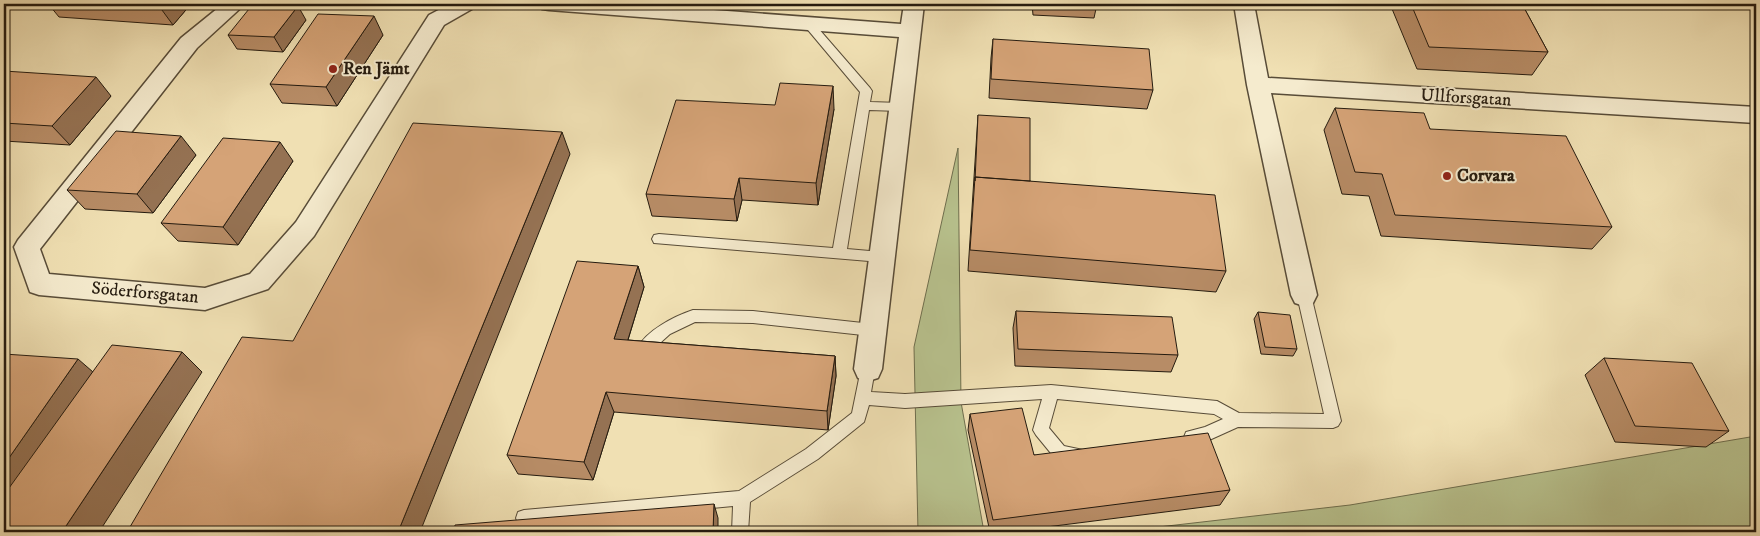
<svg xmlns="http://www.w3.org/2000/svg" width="1760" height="536" viewBox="0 0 1760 536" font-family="'IM FELL DW Pica',serif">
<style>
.green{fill:#b8c28e;stroke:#6e6e4e}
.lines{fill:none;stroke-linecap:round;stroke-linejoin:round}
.lane-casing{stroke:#584c38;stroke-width:2}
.street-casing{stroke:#584c38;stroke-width:3}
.lane{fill:#f5ebce;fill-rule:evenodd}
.street{fill:#f5ebce;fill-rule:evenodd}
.wall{fill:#b78c66;stroke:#251b0f}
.shaded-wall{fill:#957253;stroke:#251b0f}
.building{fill:#d5a377;stroke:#251b0f}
.poi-dot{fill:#8f2418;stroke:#f5ebce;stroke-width:2}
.labels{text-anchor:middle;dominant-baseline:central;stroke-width:4;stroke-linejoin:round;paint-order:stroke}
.poi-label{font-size:18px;font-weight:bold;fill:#251b0f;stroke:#f5ebce;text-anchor:start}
.street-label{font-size:18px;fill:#251b0f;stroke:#f5ebce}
</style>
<rect width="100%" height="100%" fill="#f0e0b3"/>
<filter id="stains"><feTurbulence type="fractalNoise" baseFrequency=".004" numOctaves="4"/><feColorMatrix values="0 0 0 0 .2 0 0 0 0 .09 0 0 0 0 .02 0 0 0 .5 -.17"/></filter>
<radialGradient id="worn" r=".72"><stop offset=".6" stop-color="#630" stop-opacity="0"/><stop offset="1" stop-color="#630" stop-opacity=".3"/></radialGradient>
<path class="green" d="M958,148L961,402L984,532H918L914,347Z
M1756,436V532H1115L1350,505Z"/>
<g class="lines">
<g class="lane-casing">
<path id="lane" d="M807,19L811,20L870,88L872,91L870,102L900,103L906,107L900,111L869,110L847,249L881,252L886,253L888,257L886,261L881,262L654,243L652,239L654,235L659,234L833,248L860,92L803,24L801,22L803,20Z
M1304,289L1309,291L1311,295L1341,421L1338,426L1333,428L1238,427L1207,441L1192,444L1186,442L1184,437L1186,432L1205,427L1223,419L1214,414L1057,399L1049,428L1064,446L1083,450L1085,455L1083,460L1077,462L1054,457L1036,435L1033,430L1042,399L905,408L869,405L864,422L818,459L750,502L748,532H732L733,506L524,526L518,524L516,518L518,512L524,510L739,491L806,449L852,413L861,369L863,365L868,363L873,365L875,369L871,392L905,394L1051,385L1217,401L1239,413L1324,414L1297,295L1299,291Z
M693,310L753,311L872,324L877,326L879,330L877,334L872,336L753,323L695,322L670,334L649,353L644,355L639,353L637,349C645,331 675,316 693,310Z"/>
</g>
<g class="street-casing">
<path id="street" d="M223,4H245L197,48L40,249L49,274L205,288L250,274L296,222L429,15L450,4H475L472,9L444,25L314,236L268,289L205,310L39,295L30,292L14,247L18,240L181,38Z
M539,4H633L901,24L904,4H924L882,369L878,378L868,381L858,378L854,369L899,37L549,10L542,9Z
M1234,4H1254L1268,78L1756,107V123L1271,93L1317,295L1313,303L1304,306L1295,303L1291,295L1247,85Z"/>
</g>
<use href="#lane" class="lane"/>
<use href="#street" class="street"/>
</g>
<path class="wall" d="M21,4H191L173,25L59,17L50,6Z
M698,4H762L761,7Z
M833,4H855L854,7L833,6Z
M1032,4H1097L1094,18L1033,15Z
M1390,4H1522L1548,52L1532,75L1417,69Z
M1683,4H1756V8Z
M306,20L283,52L237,49L228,35Z
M383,35L337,106L282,103L270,84Z
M993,39L1153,90L1147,109L989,98L991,58Z
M4,71L111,96L70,145L4,141Z
M1335,108L1430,129L1612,227L1592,249L1381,236L1369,196L1342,194L1324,130Z
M834,109L818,205L742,200L737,221L652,216L646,194Z
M978,115L1030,181L1226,271L1216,292L968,271Z
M196,155L153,213L85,209L67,190Z
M293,161L238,245L178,241L161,223Z
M638,266L644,287L628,340L835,356L836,376L828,430L614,412L593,480L518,474L507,455Z
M1016,311L1178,355L1171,372L1015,366L1013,328Z
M1258,312L1297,349L1293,356L1261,354L1254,319Z
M1604,358L1729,431L1706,447L1615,442L1585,375Z
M970,414L1034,455L1230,490L1220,505L1007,532H990L968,430Z"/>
<path class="shaded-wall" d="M161,4H191L173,25L159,6Z
M298,6L306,20L283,52L274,37Z
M374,16L383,35L337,106L326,87Z
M96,77L111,96L70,145L52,126Z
M833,86L834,109L818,205L816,183Z
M562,132L570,154L420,532H398Z
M181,136L196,155L153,213L137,194Z
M280,142L293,161L238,245L223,227Z
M739,178L742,200L737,221L734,199Z
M638,266L644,287L622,359L614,339Z
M182,352L202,372L99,532H62Z
M835,356L836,376L828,430L827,411Z
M78,359L93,372L4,502V465Z
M606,392L614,412L593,480L584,462Z
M714,504L718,518V532H713Z"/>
<path class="building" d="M125,4H161L159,6Z
M253,4H264L298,6L274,37L228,35Z
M1411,4H1522L1548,52L1429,47Z
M318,14L374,16L326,87L270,84Z
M993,39L1149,49L1153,90L991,79Z
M4,71L96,77L52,126L4,123Z
M780,83L833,86L816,183L739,178L734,199L646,194L676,100L775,105Z
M1335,108L1424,113L1430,129L1566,136L1612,227L1395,215L1382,174L1355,172Z
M978,115L1030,118V181L975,177V181Z
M413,123L562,132L398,532H127L242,337L293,341Z
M116,131L181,136L137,194L67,190Z
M223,138L280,142L223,227L161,223Z
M975,177L1215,195L1226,271L970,250Z
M577,261L638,266L614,339L835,356L827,411L606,392L584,462L507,455Z
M1016,311L1172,317L1178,355L1018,349Z
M1258,312L1290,315L1297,349L1265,347Z
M112,345L182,352L62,532H4V495Z
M4,354L78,359L4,465Z
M1604,358L1692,363L1729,431L1635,426Z
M1022,408L1034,455L1208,433L1230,490L993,520L970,414Z
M714,504L713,532H454L455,525Z"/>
<g class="poi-dot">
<circle cx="333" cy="69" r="5"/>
<circle cx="1447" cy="176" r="5"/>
</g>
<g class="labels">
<g class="poi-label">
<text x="343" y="69">Ren Jämt</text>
<text x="1457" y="176">Corvara</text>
</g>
<g class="street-label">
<text transform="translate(1466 98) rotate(3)">Ullforsgatan</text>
<text transform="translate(145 293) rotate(5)">Söderforsgatan</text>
</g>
</g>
<rect width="1760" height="536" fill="none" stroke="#f0e0b3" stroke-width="20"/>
<rect x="5" y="5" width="1750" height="526" fill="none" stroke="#251b0f" stroke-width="2.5"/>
<rect x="10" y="10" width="1740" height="516" fill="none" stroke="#251b0f"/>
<rect width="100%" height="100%" filter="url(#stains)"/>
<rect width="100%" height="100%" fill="url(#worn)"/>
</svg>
